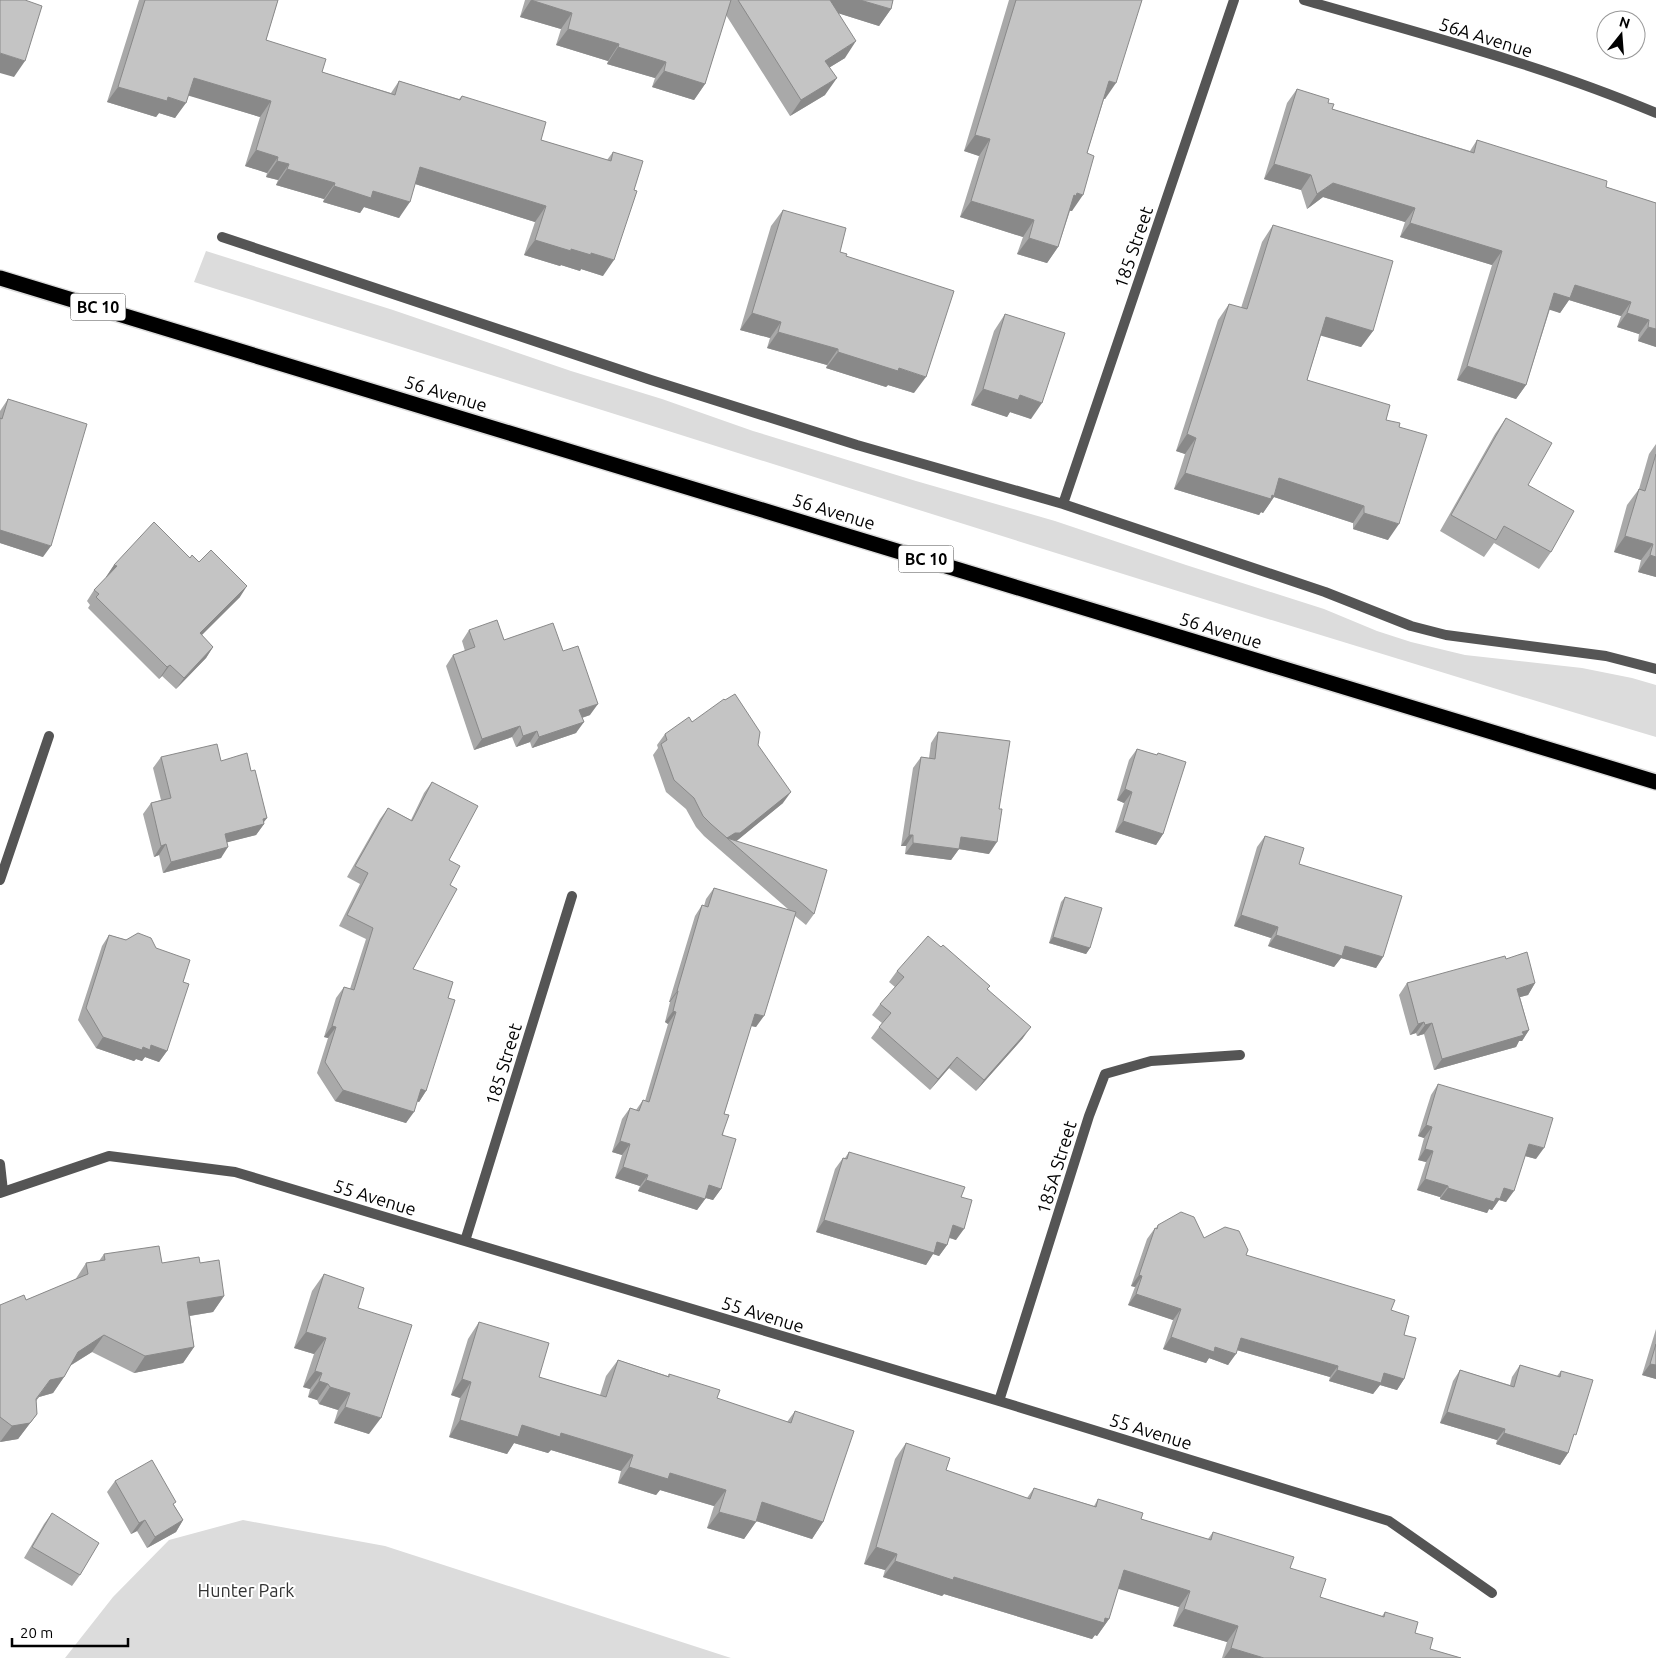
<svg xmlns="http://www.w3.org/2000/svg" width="1656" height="1658" viewBox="0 0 1656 1658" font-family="Ubuntu,sans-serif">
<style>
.green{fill:#dcdcdc}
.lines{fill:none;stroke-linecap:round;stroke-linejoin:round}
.highway-casing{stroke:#dbdbdb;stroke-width:18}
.street{stroke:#555;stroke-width:10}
.highway{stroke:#000;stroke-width:15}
.wall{fill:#a9a9a9}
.shaded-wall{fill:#898989}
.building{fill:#c4c4c4;stroke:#898989}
.labels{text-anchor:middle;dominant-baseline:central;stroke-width:4;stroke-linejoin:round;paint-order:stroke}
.shield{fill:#fff;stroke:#4c4c4c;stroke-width:1}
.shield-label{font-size:16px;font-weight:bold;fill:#000}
.street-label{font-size:18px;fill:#000;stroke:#fff}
.park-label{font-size:18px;fill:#333;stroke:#fff}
</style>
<rect width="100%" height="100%" fill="#fff"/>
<path class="green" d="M206,251L393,310L571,371L662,399L753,431L916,481L1055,521L1186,565L1324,609L1377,631L1411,642L1465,655L1582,668L1632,678L1656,685V737C1167,591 682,434 194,282Z
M243,1520L385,1546L731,1658H65L113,1597L169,1540Z"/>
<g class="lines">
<g class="highway-casing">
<path id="highway" d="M0,278L1656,782"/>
</g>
<path class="street" d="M1304,0C1422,34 1543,65 1656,113
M222,237L651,380L857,445L1063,504L1325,592L1411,626L1446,635L1606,656L1656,669
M1063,504L1234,0
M0,880L49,736
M0,1164L3,1191
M0,1193L109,1156L235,1172L999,1401L1389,1521L1492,1593
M465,1241L572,896
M999,1401L1089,1116L1105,1074L1151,1061L1240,1055"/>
<use href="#highway" class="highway"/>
</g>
<path class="wall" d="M139,0H278L266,40L322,72L391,93L399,81L459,99L462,96L541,140L607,160L613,152L603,276L581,269L580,271L561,265L560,266L524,255L535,222L415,184L399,218L364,207L360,213L323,202L324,199L276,185L278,180L266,177L267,173L245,166L260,117L189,95L175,118L159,113L156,117L107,102Z
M525,0H893L891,9L879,26L838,13L845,58L830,67L825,95L790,116L726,15L705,84L694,100L652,87L655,78L607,64L608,61L556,45L561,29L520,17Z
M1009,0H1142L1105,99H1104L1087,153L1072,211H1070L1058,247L1047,263L1017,254L1023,237L960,217L979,156L964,151Z
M1297,89L1328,103L1332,109L1470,151L1477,140L1606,187L1656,203V347L1638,341L1639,334L1617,327L1621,316L1569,300L1560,313L1550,309L1526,385L1516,399L1457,380L1492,265L1400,237L1405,222L1323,197L1307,209L1301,190L1264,179L1287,103Z
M783,210L840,252L846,256L914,393L888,385L886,387L826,368L827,365L767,348L770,338L740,330L771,226Z
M1273,225L1373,331L1361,347L1321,335L1307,380L1399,427L1388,540L1353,529V523L1274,497L1263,513L1261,512L1259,515L1174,489L1185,454L1176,451L1218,320L1229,304L1241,308L1262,242Z
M1005,314L1031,419L1010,412L1007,417L971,405L994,331Z
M8,399L43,557L0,543V411Z
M1506,418L1551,552L1539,569L1494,543L1484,557L1440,531L1495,434Z
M1656,444V577L1638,572L1641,560L1614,552L1627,505L1639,489L1649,454Z
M190,558L199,562L240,597L201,635L213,647L206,658L176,689L162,676L159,679L88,608L90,605L87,601L94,590L107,577H106L114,565Z
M469,630L504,640L563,651L590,715L582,718L576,733L532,748L530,742L516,747L512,737L474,750L446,666L453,655L465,651L462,641Z
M692,722L758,745L783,803L736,841L814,914L806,925L795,916L756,1027L751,1026L724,1114L721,1189L713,1200L706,1198L697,1210L638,1191L640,1186L615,1178L622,1155L612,1152L622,1119L630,1108L636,1110L643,1100L645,1101L668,1024L665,1022L670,1002H669L695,916L702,905L704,906L706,899L714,888L789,910L704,836L696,827L686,809L666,792L653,755L658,748L657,745L665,734Z
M938,732L989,854L959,849L951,860L905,854L906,846H901L913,768L921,757L929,758L931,743Z
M1137,749L1157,755L1158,753L1163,834L1156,845L1115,832L1124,803L1117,800L1129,760Z
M161,757L221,761L251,771L267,818L264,822V824L256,835L227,842L221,858L163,873L159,855L154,857L143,814L151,803L161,800L153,768Z
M432,782L449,860L450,885L413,969L448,998L426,1091L419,1102L417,1101L406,1123L335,1101L317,1073L328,1038L324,1037L336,998L344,987L350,989L366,939L339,926L360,884L347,877L380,819L388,808L411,820L424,793Z
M1265,836L1299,864L1383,957L1376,968L1341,958L1334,967L1268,946L1271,938L1234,926L1257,847Z
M1065,897L1090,948L1086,954L1049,943L1061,902Z
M109,935L156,948L183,982L167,1051L159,1062L145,1057L142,1061L136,1059L134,1061L96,1048L78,1020L102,946Z
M1506,959L1535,983L1528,995L1520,997L1529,1030L1522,1041H1519L1516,1047L1434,1070L1424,1034L1417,1036L1416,1033L1410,1035L1399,995L1407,983Z
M897,971L988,989L1023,1038L976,1091L949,1068L930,1090L871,1038L882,1023L872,1015L880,1004L895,987L889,982Z
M1438,1084L1536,1159L1525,1156L1506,1202L1499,1200L1492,1210L1489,1209L1487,1213L1440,1199V1197L1417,1190L1426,1162L1418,1160L1424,1138L1418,1136L1431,1095Z
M849,1152L961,1197L956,1240L949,1238L947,1245L939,1256L933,1254L926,1265L816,1232L835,1169L843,1158H845Z
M1158,1225L1204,1238L1246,1255L1391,1310L1404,1335V1379L1397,1390L1380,1385L1373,1394L1329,1381L1330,1377L1237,1350L1228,1365L1209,1358L1206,1363L1163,1349L1173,1320L1128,1305L1135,1287L1131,1286L1147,1239L1155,1228H1156Z
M104,1254L162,1263H200L224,1296L213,1312L190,1316L194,1347L183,1363L134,1373L92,1352L70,1366L64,1377L53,1393L39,1397L36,1400L37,1414L18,1439L0,1442V1305L26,1300L75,1280L86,1263L99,1261Z
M324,1274L358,1308L369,1434L334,1423L338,1410L319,1404L317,1400L308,1397L310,1389L303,1387L314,1354L294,1348L312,1291Z
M479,1322L539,1377L600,1395L606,1376L618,1360L668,1376L669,1374L717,1398L787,1422L795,1411L823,1522L812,1539L756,1521L744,1539L707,1528L714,1506L660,1490L656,1495L618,1483L621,1471L551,1450L548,1453L514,1443L507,1454L449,1437L460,1398L451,1395L468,1339Z
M1656,1329V1379L1642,1375Z
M1520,1365L1557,1376L1561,1371L1572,1440L1568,1453L1560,1465L1496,1444L1497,1440L1440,1423L1453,1381L1460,1370L1510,1385L1512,1377Z
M906,1443L946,1470L1027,1498L1034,1488L1094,1506L1098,1499L1141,1519L1208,1539L1213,1532L1290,1568L1320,1597L1382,1616L1385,1612L1415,1633L1430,1649L1461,1658H1222L1227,1642L1173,1626L1179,1607L1118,1588L1109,1619L1097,1636L1095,1635L1092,1639L944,1594L942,1596L883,1577L885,1570L864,1564L895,1459Z
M115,1481L174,1505L183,1520L176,1532L147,1548L137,1531L131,1534L107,1492Z
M52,1513L80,1575L72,1586L24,1558L44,1524Z"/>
<path class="shaded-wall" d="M531,0L572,13L561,29L520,17Z
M815,0H860L891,9L879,26L812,5Z
M568,29L619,44L608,61L556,45Z
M856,41L845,58L814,77L825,61Z
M618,47L666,62L655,78L607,64Z
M0,53L25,61L14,77L0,73Z
M664,71L705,84L694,100L652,87Z
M194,78L271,101L260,117L183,94Z
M837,78L825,95L790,116L801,100Z
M1109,81L1116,83L1105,99L1098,97Z
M118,87L168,97L186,103L175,118L159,113L156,117L107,102Z
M975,135L990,139L979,156L964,151Z
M256,150L278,157L267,173L245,166Z
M277,161L289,164L278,180L266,177Z
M1274,164L1311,175L1301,190L1264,179Z
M420,167L546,206L535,222L409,182Z
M287,169L335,183L324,199L276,185Z
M1333,183L1415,208L1405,222L1323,197L1307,209L1317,194Z
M334,186L373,191L410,202L399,218L364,207L360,213L323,202Z
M1077,193L1083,195L1072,211L1066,210L1074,195Z
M971,201L1034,220L1023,237L960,217Z
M1410,223L1502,251L1492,265L1400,237Z
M1029,238L1058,247L1047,263L1017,254Z
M535,240L591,253L614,260L603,276L581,269L580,271L561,265L560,266L524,255Z
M1575,285L1631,302L1621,316L1569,300L1560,313L1544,308L1554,293Z
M752,313L781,322L770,338L740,330Z
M1627,313L1649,320L1639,334L1617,327Z
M1326,317L1373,331L1361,347L1315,334Z
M1648,327L1656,329V347L1638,341Z
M778,332L838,349L827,365L767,348Z
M838,352L899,368L926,377L914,393L888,385L886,387L826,368Z
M1467,366L1526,385L1516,399L1457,380Z
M983,389L1020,395L1042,403L1031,419L1010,412L1007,417L971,405Z
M1187,434L1196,438L1185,454L1176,451Z
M1185,473L1279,478L1364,506L1353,523L1274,497L1263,513L1261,512L1259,515L1174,489Z
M1364,513L1399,524L1388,540L1353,529Z
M0,530L51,546L43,557L0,543Z
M1625,536L1653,544L1641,560L1614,552Z
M1650,555L1656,557V577L1638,572Z
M114,565L117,566L109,578L106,577Z
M247,586L240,597L192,645L200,633Z
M213,647L206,658L176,689L184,678Z
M170,665L162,676L159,679L167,667Z
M598,704L590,715L572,721L579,710Z
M584,722L576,733L532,748L539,737Z
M520,726L512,737L474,750L482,739Z
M537,731L530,742L516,747L523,736Z
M1125,789L1132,792L1124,803L1117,800Z
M791,792L783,803L733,844V843L727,838Z
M267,818L262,824H264L256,835L217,845L225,834Z
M1123,821L1163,834L1156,845L1115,832Z
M909,835H913L906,846H901Z
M961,837L997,842L989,854L953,848Z
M913,843L959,849L951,860L905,854Z
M166,844L159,855L154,857L161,846Z
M228,847L221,858L163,873L171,862Z
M1241,915L1278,927L1271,938L1234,926Z
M1276,935L1345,946L1383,957L1376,968L1341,958L1334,967L1268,946Z
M1053,937L1090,948L1086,954L1049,943Z
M1535,983L1528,995L1510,1000L1517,989Z
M677,991H678L670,1002H669Z
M673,1011L676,1012L668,1024L665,1022Z
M755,1014L764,1016L756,1027L747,1025Z
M1424,1022L1416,1033L1410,1035L1418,1024Z
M1432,1023L1424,1034L1417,1036L1425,1025Z
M332,1026L336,1027L328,1038L324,1037Z
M1031,1027L1023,1038L976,1091L984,1080Z
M1529,1030L1522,1041H1519L1516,1047L1434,1070L1442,1059Z
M103,1037L143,1047L151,1045L167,1051L159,1062L145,1057L142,1061L136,1059L134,1061L96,1048Z
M957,1057L949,1068L930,1090L938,1079Z
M421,1089L426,1091L419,1102L413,1100Z
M343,1090L414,1112L406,1123L335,1101Z
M1426,1125L1432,1127L1424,1138L1418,1136Z
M620,1141L630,1144L622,1155L612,1152Z
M1529,1144L1544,1148L1536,1159L1521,1155Z
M1425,1149L1433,1151L1426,1162L1418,1160Z
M623,1167L648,1175L640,1186L615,1178Z
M1425,1179L1448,1186L1440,1197L1417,1190Z
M646,1180L705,1199L697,1210L638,1191Z
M709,1185L721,1189L713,1200L702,1197Z
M1448,1188H1504L1514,1191L1506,1202L1499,1200L1492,1210L1489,1209L1487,1213L1440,1199Z
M824,1220L937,1242L947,1245L939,1256L933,1254L926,1265L816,1232Z
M953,1225L964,1229L956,1240L945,1236Z
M1139,1275L1142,1276L1135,1287L1131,1286Z
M1136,1294L1181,1309L1173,1320L1128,1305Z
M224,1296L213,1312L176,1318L187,1302Z
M306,1332L326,1338L314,1354L294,1348Z
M104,1335L92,1352L66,1368L78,1352Z
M1171,1337L1215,1347L1236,1354L1228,1365L1209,1358L1206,1363L1163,1349Z
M1241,1338L1338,1366L1330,1377L1233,1349Z
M194,1347L183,1363L134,1373L145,1356Z
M1650,1364L1656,1365V1379L1642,1375Z
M1337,1370L1384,1373L1404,1379L1397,1390L1380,1385L1373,1394L1329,1381Z
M315,1371L322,1373L310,1389L303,1387Z
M64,1377L53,1393L39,1397L25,1416L50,1380Z
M462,1379L471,1382L460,1398L451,1395Z
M319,1381L328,1384L317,1400L308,1397Z
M330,1387L350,1393L338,1410L319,1404Z
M345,1407L381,1418L369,1434L334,1423Z
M1447,1412L1505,1429L1497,1440L1440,1423Z
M37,1414L18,1439L0,1442L12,1426Z
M460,1420L522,1425L561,1433L633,1455L621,1471L551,1450L548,1453L514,1443L507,1454L449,1437Z
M1504,1433L1568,1453L1560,1465L1496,1444Z
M629,1467L670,1473L726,1490L714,1506L660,1490L656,1495L618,1483Z
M762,1502L823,1522L812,1539L750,1519Z
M719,1512L756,1522L744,1539L707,1528Z
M145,1520L137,1531L131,1534L139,1523Z
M183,1520L176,1532L147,1548L155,1537Z
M876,1547L897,1554L885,1570L864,1564Z
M895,1561L954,1577L1109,1619L1097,1636L1095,1635L1092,1639L944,1594L942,1596L883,1577Z
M1124,1570L1190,1591L1179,1607L1112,1587Z
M1184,1609L1238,1626L1227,1642L1173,1626Z
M1231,1648L1264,1658H1224Z"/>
<path class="building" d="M0,0H25L42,6L25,61L0,53Z
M145,0H278L266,40L326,59L322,72L395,95L399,81L460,100L462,96L546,122L541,140L611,161L613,152L643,161L634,190L637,191L614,260L591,253V255L571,249V251L535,240L546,206L420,167L410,202L373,191L371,198L334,186L335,183L287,169L289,164L277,161L278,157L256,150L271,101L194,78L186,103L168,97L167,101L118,87Z
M531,0H731L705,84L664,71L666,62L618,47L619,44L568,29L572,13Z
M738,0H830L856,41L825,61L837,78L801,100Z
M860,0H893L891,9Z
M1016,0H1142L1116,83L1109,81L1087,153L1094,156L1083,195L1077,193L1076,196L1074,195L1058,247L1029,238L1034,220L971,201L990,139L975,135Z
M1297,89L1329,99L1328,103L1334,104L1332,109L1474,153L1477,140L1607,181L1606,187L1656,203V329L1648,327L1649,320L1627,313L1631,302L1575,285L1570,298L1554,293L1526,385L1467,366L1502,251L1410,223L1415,208L1333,183L1317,194L1311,175L1274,164Z
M783,210L846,228L840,252L847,254L846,256L954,291L926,377L899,368L898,371L838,352V349L778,332L781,322L752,313Z
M1273,225L1393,261L1373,331L1326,317L1307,380L1390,405L1386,420L1400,423L1399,427L1427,435L1399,524L1364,513V506L1279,478L1274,496L1272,495L1271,499L1185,473L1196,438L1187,434L1229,304L1247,309Z
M1005,314L1065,333L1042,403L1020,395L1018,400L983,389Z
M8,399L87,424L51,546L0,530V418L2,419Z
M1506,418L1552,443L1528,485L1574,511L1551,552L1504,526L1496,540L1451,515Z
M1656,454V557L1650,555L1653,544L1625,536L1639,489L1645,491Z
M154,522L190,558L192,555L199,562L211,550L247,586L200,633L213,647L184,678L170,665L167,667L96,597L99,594L94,590L117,566L114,565Z
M497,620L504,640L553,623L563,651L578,646L598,704L579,710L584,722L539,737L537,731L523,736L520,726L482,739L453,655L475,647L469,630Z
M735,694L760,732L758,745L791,792L740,833H735L727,838L827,870L814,914L711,824L703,816L694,798L674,780L661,744L667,740L665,734L689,717L692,722L724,699L725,700Z
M938,732L1010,741L999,809H1002L997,842L961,837L959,849L913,843V835H909L921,757L935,759Z
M217,744L221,761L247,753L251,771L255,770L267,818L263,819L264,824L225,834L228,847L171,862L166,844L161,846L151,803L171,798L161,757Z
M1137,749L1157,755L1158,753L1186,762L1163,834L1123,821L1132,792L1125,789Z
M432,782L478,806L449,860L460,866L450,885L457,889L413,969L453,982L448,998L455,1000L426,1091L421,1089L414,1112L343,1090L325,1062L336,1027L332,1026L344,987L354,990L373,928L347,915L368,873L355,866L388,808L412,821Z
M1265,836L1304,848L1299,864L1402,896L1383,957L1345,946L1342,956L1276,935L1278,927L1241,915Z
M714,888L796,912L764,1016L755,1014L724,1114L729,1115L722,1135L736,1139L721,1189L709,1185L705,1199L646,1180L648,1175L623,1167L630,1144L620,1141L630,1108L639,1111L643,1100L649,1102L676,1012L673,1011L678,991H677L702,905L708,907Z
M1065,897L1102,908L1090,948L1053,937Z
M138,933L151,938L156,948L190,960L183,982L189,984L167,1051L151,1045L150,1050L143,1047L142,1050L103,1037L86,1008L109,935L126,940Z
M928,936L941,947L943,945L990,986L987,989L1031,1027L984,1080L957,1057L938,1079L879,1027L891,1013L880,1004L904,977L897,971Z
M1527,952L1535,983L1517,989L1529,1030L1522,1032L1524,1035L1442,1059L1432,1023L1425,1025L1424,1022L1418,1024L1407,983L1505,956L1506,959Z
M1438,1084L1553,1118L1544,1148L1529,1144L1514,1191L1504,1188L1500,1199L1496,1198L1494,1202L1448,1188V1186L1425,1179L1433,1151L1425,1149L1432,1127L1426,1125Z
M849,1152L965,1187L961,1197L972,1200L964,1229L953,1225L947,1245L937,1242L934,1253L824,1220L843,1158L847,1159Z
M1181,1212L1194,1217L1204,1238L1225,1227L1239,1231L1248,1250L1246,1255L1395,1300L1391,1310L1409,1316L1404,1335L1416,1338L1404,1379L1384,1373L1381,1383L1337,1370L1338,1366L1241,1338L1236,1354L1215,1347L1214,1352L1171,1337L1181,1309L1136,1294L1142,1276L1139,1275L1155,1228L1157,1229L1158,1225Z
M159,1246L162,1263L199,1257L200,1263L219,1260L224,1296L187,1302L194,1347L145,1356L104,1335L78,1352L64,1377L50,1380L36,1399L37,1414L30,1423L12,1426L0,1417V1305L24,1295L26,1300L88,1274L86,1263L105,1260L104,1254Z
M324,1274L364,1288L358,1308L412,1325L381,1418L345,1407L350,1393L330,1387L328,1384L319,1381L322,1373L315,1371L326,1338L306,1332Z
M479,1322L549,1343L539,1377L606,1397L618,1360L669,1377V1374L720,1390L717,1398L791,1423L795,1411L854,1431L823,1522L762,1502L756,1522L719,1512L726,1490L670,1473L668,1479L629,1467L633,1455L561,1433L560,1437L522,1425L518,1437L460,1420L471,1382L462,1379Z
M1656,1344V1365L1650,1364Z
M1520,1365L1560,1377L1561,1371L1593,1380L1576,1435L1574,1434L1568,1453L1504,1433L1505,1429L1447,1412L1460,1370L1514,1387Z
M906,1443L950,1458L946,1470L1030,1499L1034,1488L1096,1507L1098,1499L1143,1513L1141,1519L1211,1540L1213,1532L1294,1557L1290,1568L1326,1579L1320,1597L1384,1617L1385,1612L1418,1622L1415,1633L1433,1638L1430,1649L1461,1658H1264L1231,1648L1238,1626L1184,1609L1190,1591L1124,1570L1109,1619L1105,1618L1104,1623L954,1577L953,1580L895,1561L897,1554L876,1547Z
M152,1460L176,1502L173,1504L183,1520L155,1537L145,1520L139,1523L115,1481Z
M52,1513L99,1543L80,1575L32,1547Z"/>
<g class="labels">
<g class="shield">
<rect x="70.5" y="293.5" width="55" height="27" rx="4"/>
<rect x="898.5" y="545.5" width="55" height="27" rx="4"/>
</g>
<g class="shield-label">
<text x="98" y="307">BC 10</text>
<text x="926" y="559">BC 10</text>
</g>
<g class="street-label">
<text transform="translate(1486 37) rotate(17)">56A Avenue</text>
<text transform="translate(1133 247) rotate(-71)">185 Street</text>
<text transform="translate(446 393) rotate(17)">56 Avenue</text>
<text transform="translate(834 511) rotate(17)">56 Avenue</text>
<text transform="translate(1221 630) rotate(17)">56 Avenue</text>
<text transform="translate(503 1064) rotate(-73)">185 Street</text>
<text transform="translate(1056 1167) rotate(-73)">185A Street</text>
<text transform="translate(375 1197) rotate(17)">55 Avenue</text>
<text transform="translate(763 1314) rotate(17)">55 Avenue</text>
<text transform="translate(1151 1431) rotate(17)">55 Avenue</text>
</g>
<g class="park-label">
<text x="246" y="1590">Hunter Park</text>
</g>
</g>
<g transform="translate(1621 35) rotate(17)"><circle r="24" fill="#ffffff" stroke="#999999"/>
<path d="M0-4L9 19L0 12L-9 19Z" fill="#000000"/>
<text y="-8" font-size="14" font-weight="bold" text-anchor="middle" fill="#000000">N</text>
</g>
<path d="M12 1638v8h116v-8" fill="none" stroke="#000000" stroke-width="2.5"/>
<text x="20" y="1638" font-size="15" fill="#000000" stroke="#ffffff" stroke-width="4" paint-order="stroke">20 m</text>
</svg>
